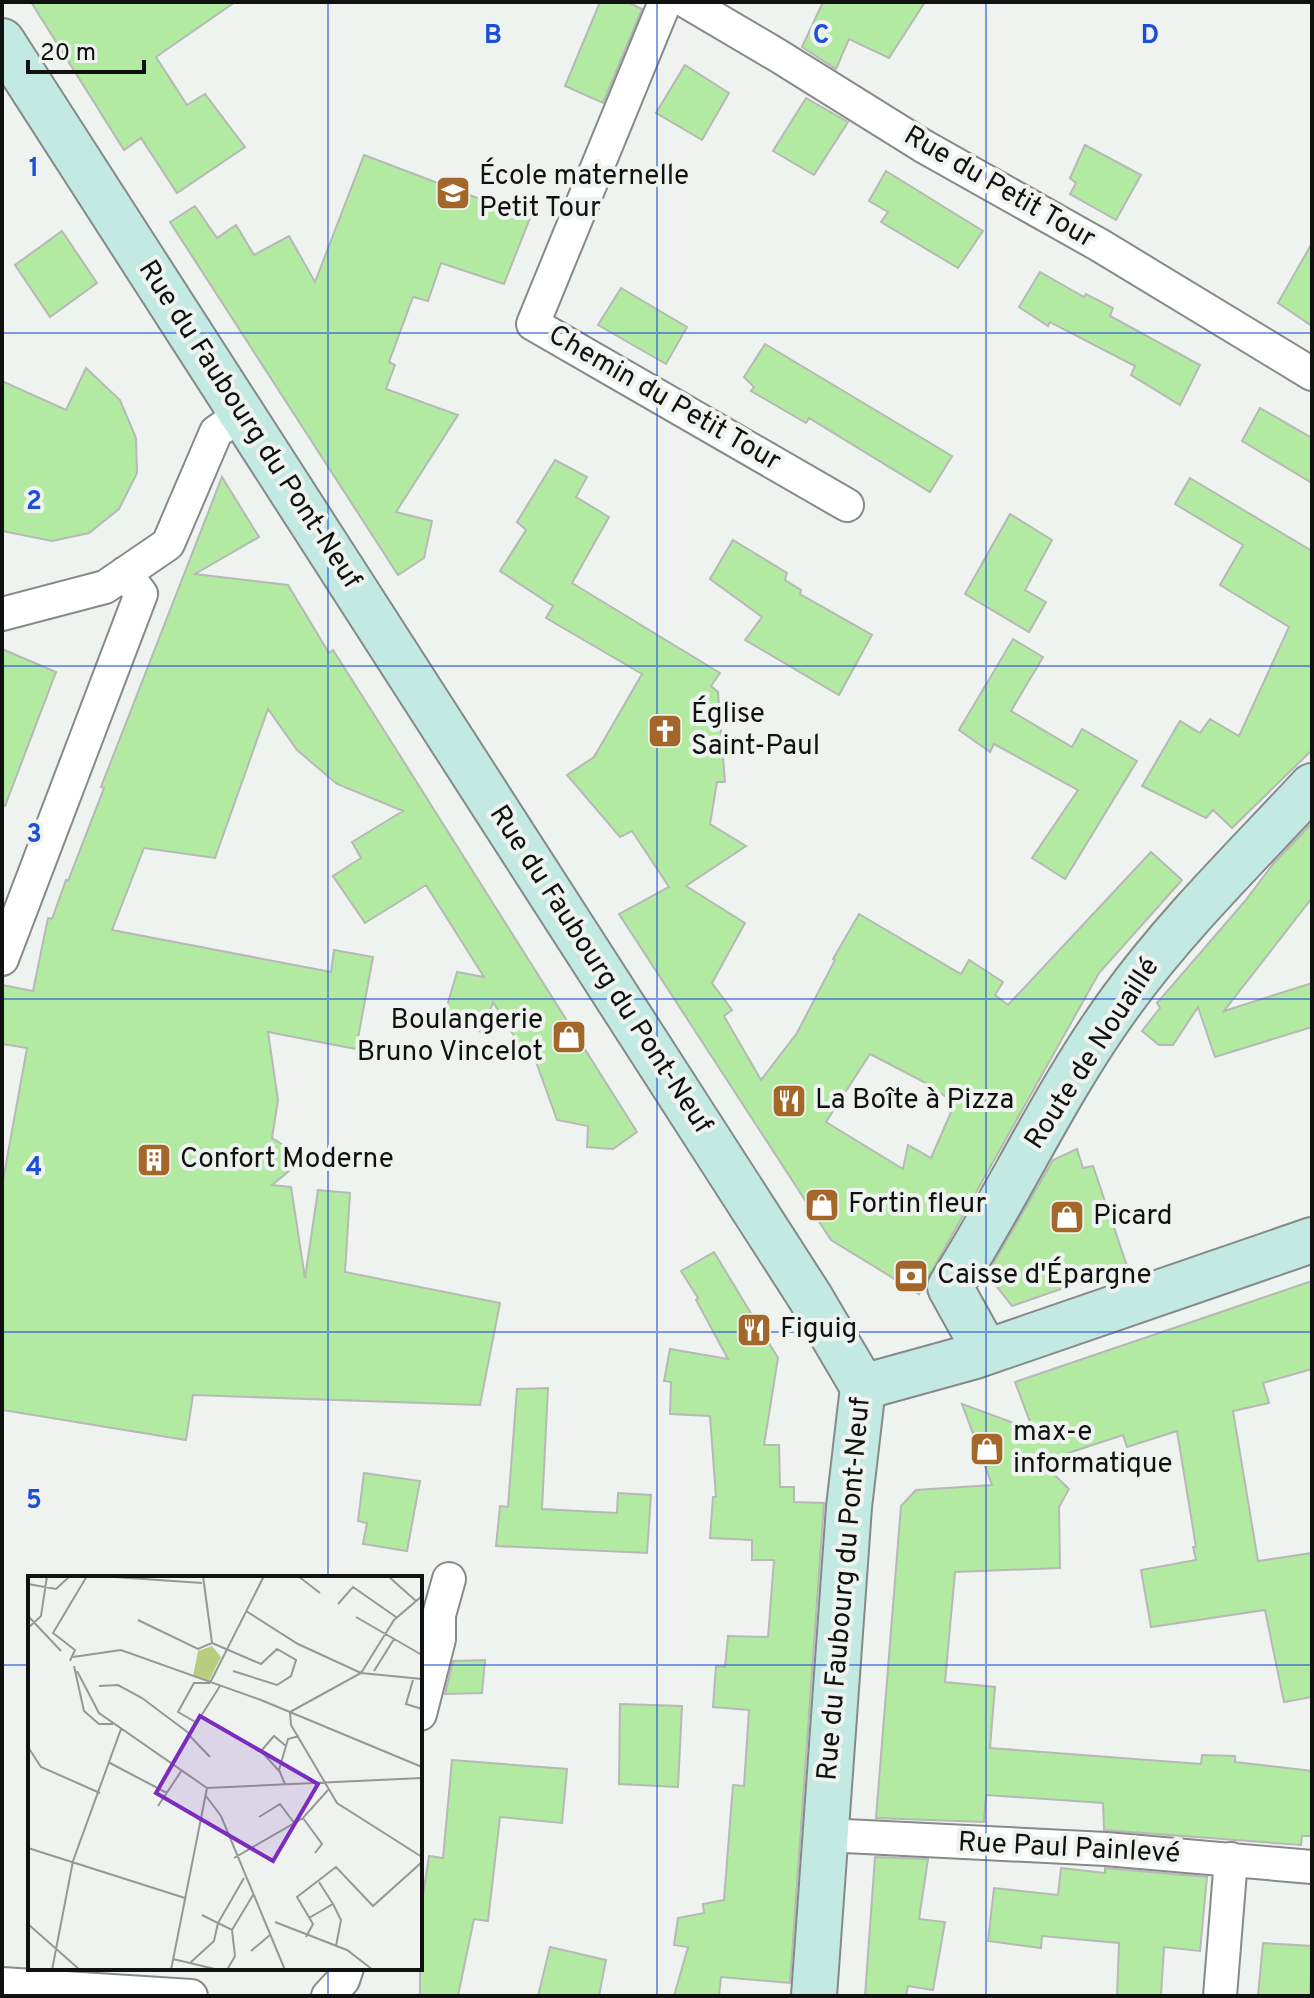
<svg xmlns="http://www.w3.org/2000/svg" width="1314" height="1998" viewBox="0 0 1314 1998" font-family="Overpass,sans-serif">
<style>
.building{fill:#b2eaa1;stroke:#b6b9b5;stroke-width:2;fill-rule:evenodd}
.lines{fill:none;stroke-linecap:round;stroke-linejoin:round}
.street-casing{stroke:#868a88;stroke-width:36}
.secondary-casing{stroke:#868a88;stroke-width:48}
.street{stroke:#fff;stroke-width:32}
.secondary{stroke:#c2e9e2;stroke-width:44}
.grid{fill:none;stroke:#1d4ed8;stroke-width:2;stroke-opacity:0.55}
.labels{text-anchor:middle;dominant-baseline:central;stroke-width:8;stroke-linejoin:round;paint-order:stroke}
.poi-label{font-size:28px;fill:#101210;stroke:#eef3f0;text-anchor:start}
.street-label{font-size:28px;fill:#101210;stroke:#eef3f0}
.inset-road{fill:none;stroke:#959996;stroke-width:2}
.view{fill:#7b2cbf;fill-opacity:0.15;stroke:#7b2cbf;stroke-width:4}
.inset-edge{fill:none;stroke:#101210;stroke-width:4}
.grid-label{font-size:26px;text-anchor:middle;font-weight:bold;fill:#1d4ed8;stroke:#eef3f0;stroke-width:8;stroke-linejoin:round;paint-order:stroke}
</style>
<rect width="100%" height="100%" fill="#eef3f0"/>
<path class="building" d="M31,2H235L156,57L187,105L205,94L245,147L177,193L141,138L124,150Z
M600,2H627L642,9L603,103L565,86Z
M823,2H925L889,58L849,39L836,69L802,47Z
M685,65L729,93L702,140L656,113Z
M806,98L848,122L814,175L773,151Z
M1085,145L1141,175L1116,220L1070,194L1076,183L1070,178Z
M364,155L530,218L504,284L441,263L428,301L413,297L389,362L395,365L386,389L458,415L396,512L432,521L424,558L398,575L170,222L195,206L217,238L236,225L254,255L289,236L315,282Z
M886,171L983,231L958,268L881,222L888,212L869,201Z
M62,231L97,283L50,317L15,265Z
M1312,243V326L1278,303Z
M1040,272L1084,297L1086,294L1113,308L1110,316L1200,365L1180,405L1131,375L1135,366L1050,322L1048,326L1019,307Z
M621,288L687,327L666,364L598,325Z
M765,344L952,456L930,492L809,418L806,423L751,391L754,387L744,377Z
M86,368L120,400L136,438L137,473L119,509L89,533L52,541L2,531V381L66,410Z
M1260,408L1312,438V483L1242,441Z
M555,460L587,477L576,497L609,517L572,583L720,673L711,686L718,692L725,782H717L710,824L746,846L686,886L745,923L712,983L732,1010L724,1016L761,1080L797,1033L835,960L833,959L859,914L961,974L969,960L1003,982L995,995L1008,1005L1151,852L1182,880L1099,973L919,1294L831,1240L619,914L669,887L632,831L620,837L567,775L594,757L642,674L546,618L553,606L500,571L526,530L517,522ZM870,1054L924,1082L955,1103L931,1158L908,1145L903,1169L826,1122Z
M222,477L259,537L195,574L288,585L329,653L333,650L387,735L637,1132L613,1149L587,1147L588,1126L557,1120L535,1059H528L493,1002L483,1032L442,1023L457,972L484,977L426,885L365,923L333,876L361,858L352,842L403,811L337,784L297,750L268,709L215,858L144,848L112,930L331,972L334,950L373,957L356,1049L268,1032L278,1100L272,1138L285,1146L289,1171L272,1185L291,1187L305,1278L318,1190L350,1193L345,1272L500,1303L480,1405L193,1395L186,1440L2,1410V1186L27,1048L2,1044V985L33,991L48,918L52,919L66,880L68,881L104,788L101,787Z
M1190,478L1312,551V750L1232,828L1213,810L1206,818L1142,786L1180,721L1200,733L1210,719L1239,736L1289,627L1220,585L1243,545L1175,504Z
M1010,514L1052,540L1025,590L1046,602L1029,632L965,594Z
M733,540L787,573L785,580L801,590L800,594L872,635L839,695L745,640L762,617L710,579Z
M1013,639L1043,657L1011,711L1072,747L1082,729L1137,761L1065,879L1032,858L1078,790L994,744L990,752L959,730Z
M2,649L56,672L5,806L2,805Z
M1312,823V898L1224,1011L1312,983V1027L1215,1057L1198,1007L1173,1045H1159L1142,1031L1160,1008L1157,1003L1245,901L1273,864Z
M1077,1149L1083,1168L1093,1166L1127,1266L1012,1306L987,1274L1053,1160Z
M714,1252L778,1358L764,1445H779L780,1487H794V1502L824,1503L790,1983L721,1977L719,1996H674L688,1947L674,1945L678,1918L704,1913L703,1904L724,1900L733,1785L744,1786L749,1710L713,1707L716,1666L725,1667L728,1636L768,1637L774,1560H752V1540L710,1538L713,1497H716L710,1416L670,1414L671,1382L664,1381L670,1349L728,1359L696,1300L698,1298L681,1271Z
M1312,1281V1369L1263,1383L1269,1403L1233,1411L1258,1561L1312,1553V1697L1284,1702L1265,1610L1151,1627L1141,1570L1196,1560L1193,1547H1196L1177,1431L1127,1447L1123,1435L1041,1462L1069,1489L1059,1507L1060,1568L955,1572L945,1682L995,1687L990,1748L1201,1764L1202,1755L1235,1756V1762L1312,1771V1836H1302L1301,1845L1104,1830L1103,1803L986,1795L984,1822L876,1818L901,1506L916,1490L992,1485L962,1404L1033,1430L1015,1382Z
M548,1388L542,1509L617,1513L618,1493L651,1495L647,1553L496,1546L500,1506L508,1507L517,1389Z
M364,1473L420,1481L407,1551L363,1544L367,1523L358,1521Z
M485,1660L482,1693L445,1694L453,1661Z
M620,1704L682,1706L678,1787L619,1784Z
M452,1760L567,1769L562,1823L500,1817L488,1921L474,1919L458,1996H420V1915L429,1856L443,1858Z
M875,1857L928,1859L919,1919L945,1922L933,1990L908,1986L906,1996H865Z
M1061,1868L1105,1873V1868L1207,1877L1200,1951L1164,1947L1161,1996H1117L1119,1943L1042,1936L1041,1948L988,1941L994,1888L1058,1895Z
M1263,1943L1312,1946L1310,1996H1258Z
M550,1947L606,1960L599,1996H538Z"/>
<g class="lines">
<g class="street-casing">
<path id="street" d="M665,2L533,324L847,505
M687,2L777,55L923,146L1101,246L1312,374
M2,614L105,587L168,544L216,432L243,413
M2,959L141,594L125,573
M420,1714L439,1639V1615L449,1579
M825,1835L1106,1849L1312,1867
M2,1984L191,1996
M328,1996L343,1980L347,1968
M1220,1996L1231,1859"/>
</g>
<g class="secondary-casing">
<path id="secondary" d="M2,41L810,1297L863,1387L849,1507L814,1996
M986,1352L950,1287C1010,1193 1056,1090 1122,1000C1178,923 1248,855 1312,786
M863,1387L975,1356L1312,1240"/>
</g>
<use href="#street" class="street"/>
<use href="#secondary" class="secondary"/>
</g>
<path class="grid" d="M328,2V1578M657,2V1996M986,2V1996M2,333H1312M2,666H1312M2,999H1312M2,1332H1312M2,1665H30M420,1665H1312M328,1968V1996"/>
<defs>
<g id="school-square" transform="scale(1.8)"><rect x="-9" y="-9" width="18" height="18" rx="4" fill="#a4672a" stroke="#eef3f0"/><path d="M0-5L7-2L0 1L-7-2ZM-4 1L0 2.5L4 1V4Q0 6-4 4Z" fill="#fff"/></g>
<g id="church-square" transform="scale(1.8)"><rect x="-9" y="-9" width="18" height="18" rx="4" fill="#a4672a" stroke="#eef3f0"/><path d="M-1.2-6h2.4v3.5h3.3v2.4h-3.3V6h-2.4V-.1h-3.3v-2.4h3.3Z" fill="#fff"/></g>
<g id="shop-square" transform="scale(1.8)"><rect x="-9" y="-9" width="18" height="18" rx="4" fill="#a4672a" stroke="#eef3f0"/><path d="M-5-2.5h2.3a2.7 3.5 0 0 1 5.4 0H5L5.5 6h-11ZM-1.5-2.5h3a1.5 2.3 0 0 0-3 0Z" fill="#fff"/></g>
<g id="restaurant-square" transform="scale(1.8)"><rect x="-9" y="-9" width="18" height="18" rx="4" fill="#a4672a" stroke="#eef3f0"/><path d="M-5-6h1v4h1v-4h1v4h1v-4h1v5L-1.5 .5V6h-2V.5L-5-1ZM5-6V6H3V1.5H1.5Q1.5-4 5-6Z" fill="#fff"/></g>
<g id="building-square" transform="scale(1.8)"><rect x="-9" y="-9" width="18" height="18" rx="4" fill="#a4672a" stroke="#eef3f0"/><path d="M-4-6H4V6H1V3H-1V6H-4ZM-2.5-4.3h1.7v1.8h-1.7ZM.8-4.3h1.7v1.8H.8ZM-2.5-1h1.7V.8h-1.7ZM.8-1h1.7V.8H.8Z" fill="#fff"/></g>
<g id="bank-square" transform="scale(1.8)"><rect x="-9" y="-9" width="18" height="18" rx="4" fill="#a4672a" stroke="#eef3f0"/><path d="M-6-4H6V4H-6ZM0-2.3a2.3 2.3 0 1 0 0 4.6a2.3 2.3 0 1 0 0-4.6Z" fill="#fff"/></g>
</defs>
<g fill-rule="evenodd">
<use href="#school-square" x="453" y="193"/>
<use href="#church-square" x="665" y="731"/>
<use href="#shop-square" x="569" y="1037"/>
<use href="#restaurant-square" x="789" y="1101"/>
<use href="#building-square" x="154" y="1160"/>
<use href="#shop-square" x="822" y="1205"/>
<use href="#shop-square" x="1067" y="1217"/>
<use href="#bank-square" x="911" y="1276"/>
<use href="#restaurant-square" x="754" y="1330"/>
<use href="#shop-square" x="987" y="1449"/>
</g>
<g class="labels">
<g class="poi-label">
<text x="479" y="177">École maternelle<tspan x="479" dy="32">Petit Tour</tspan></text>
<text x="691" y="715">Église<tspan x="691" dy="32">Saint-Paul</tspan></text>
<text x="543" y="1021" text-anchor="end">Boulangerie<tspan x="543" dy="32">Bruno Vincelot</tspan></text>
<text x="815" y="1101">La Boîte à Pizza</text>
<text x="180" y="1160">Confort Moderne</text>
<text x="848" y="1205">Fortin fleur</text>
<text x="1093" y="1217">Picard</text>
<text x="937" y="1276">Caisse d'Épargne</text>
<text x="780" y="1330">Figuig</text>
<text x="1013" y="1433">max-e<tspan x="1013" dy="32">informatique</tspan></text>
</g>
<g class="street-label">
<text transform="translate(999 188) rotate(30)">Rue du Petit Tour</text>
<text transform="translate(664 399) rotate(30)">Chemin du Petit Tour</text>
<text transform="translate(249 425) rotate(57)">Rue du Faubourg du Pont-Neuf</text>
<text transform="translate(600 970) rotate(57)">Rue du Faubourg du Pont-Neuf</text>
<text transform="translate(1093 1054) rotate(-57)">Route de Nouaillé</text>
<text transform="translate(845 1589) rotate(-85)">Rue du Faubourg du Pont-Neuf</text>
<text transform="translate(1069 1849) rotate(3)">Rue Paul Painlevé</text>
</g>
</g>
<g transform="translate(28 1576)">
<rect width="394" height="394" fill="#eef3f0"/>
<path d="M184,70L193,81L181,105L165,100L170,75Z" fill="#bacc7e"/>
<path class="inset-road" d="M72,0L174,7M175,0L184,67L233,88L249,73L268,84L263,100L249,109L205,95M270,0L292,17M360,0L388,25M0,8L28,13L42,0M310,28L325,11L368,41M218,35L270,68L333,97L394,103M0,40L33,75M328,41L394,79M110,44L170,73L184,67M0,52L13,40L19,0M45,81L93,74L233,124L394,191M42,85L47,74L25,57L59,0M46,90L56,135L71,148H85M49,95L71,137L179,212L394,202M346,95L366,63M385,104L378,128L394,133M182,107L236,0M71,110L90,109L114,122L162,158M262,136L263,149L309,227L394,281M262,136L333,97L366,44L394,20M169,147L150,136L166,107H182M0,171L13,191L72,217M182,181L161,159L192,110M80,186L139,217M252,196L233,175L246,160L258,170M257,208L251,194L260,163L271,160M178,220L193,240L257,394M130,230L154,194M231,241L252,228L267,248M275,242L294,268L287,277M0,272L157,322M206,282L275,242L300,214M216,302L190,347L204,354L225,319M291,306L305,328M281,342L305,328L313,344L308,370M247,346L319,374L345,394M0,348L52,394M278,361L285,348L269,321L308,291L345,330L394,286M223,375L242,359M145,383L191,394M162,387L186,365L190,347L174,339M24,394L45,285L93,153M143,394L179,212M199,394L207,380L204,354"/>
<path class="view" d="M172,140L290,208L245,285L128,217Z"/>
<rect width="394" height="394" class="inset-edge"/>
</g>
<g class="grid-label">
<text x="493" y="43">B</text>
<text x="821" y="43">C</text>
<text x="1150" y="43">D</text>
<text x="34" y="176">1</text>
<text x="34" y="509">2</text>
<text x="34" y="842">3</text>
<text x="34" y="1175">4</text>
<text x="34" y="1508">5</text>
</g>
<rect width="1314" height="1998" fill="none" stroke="#101210" stroke-width="8"/>
<path d="M28 60v12h116v-12" fill="none" stroke="#101210" stroke-width="4"/>
<text x="40" y="60" font-size="24" fill="#101210" stroke="#eef3f0" stroke-width="6" paint-order="stroke">20 m</text>
</svg>
